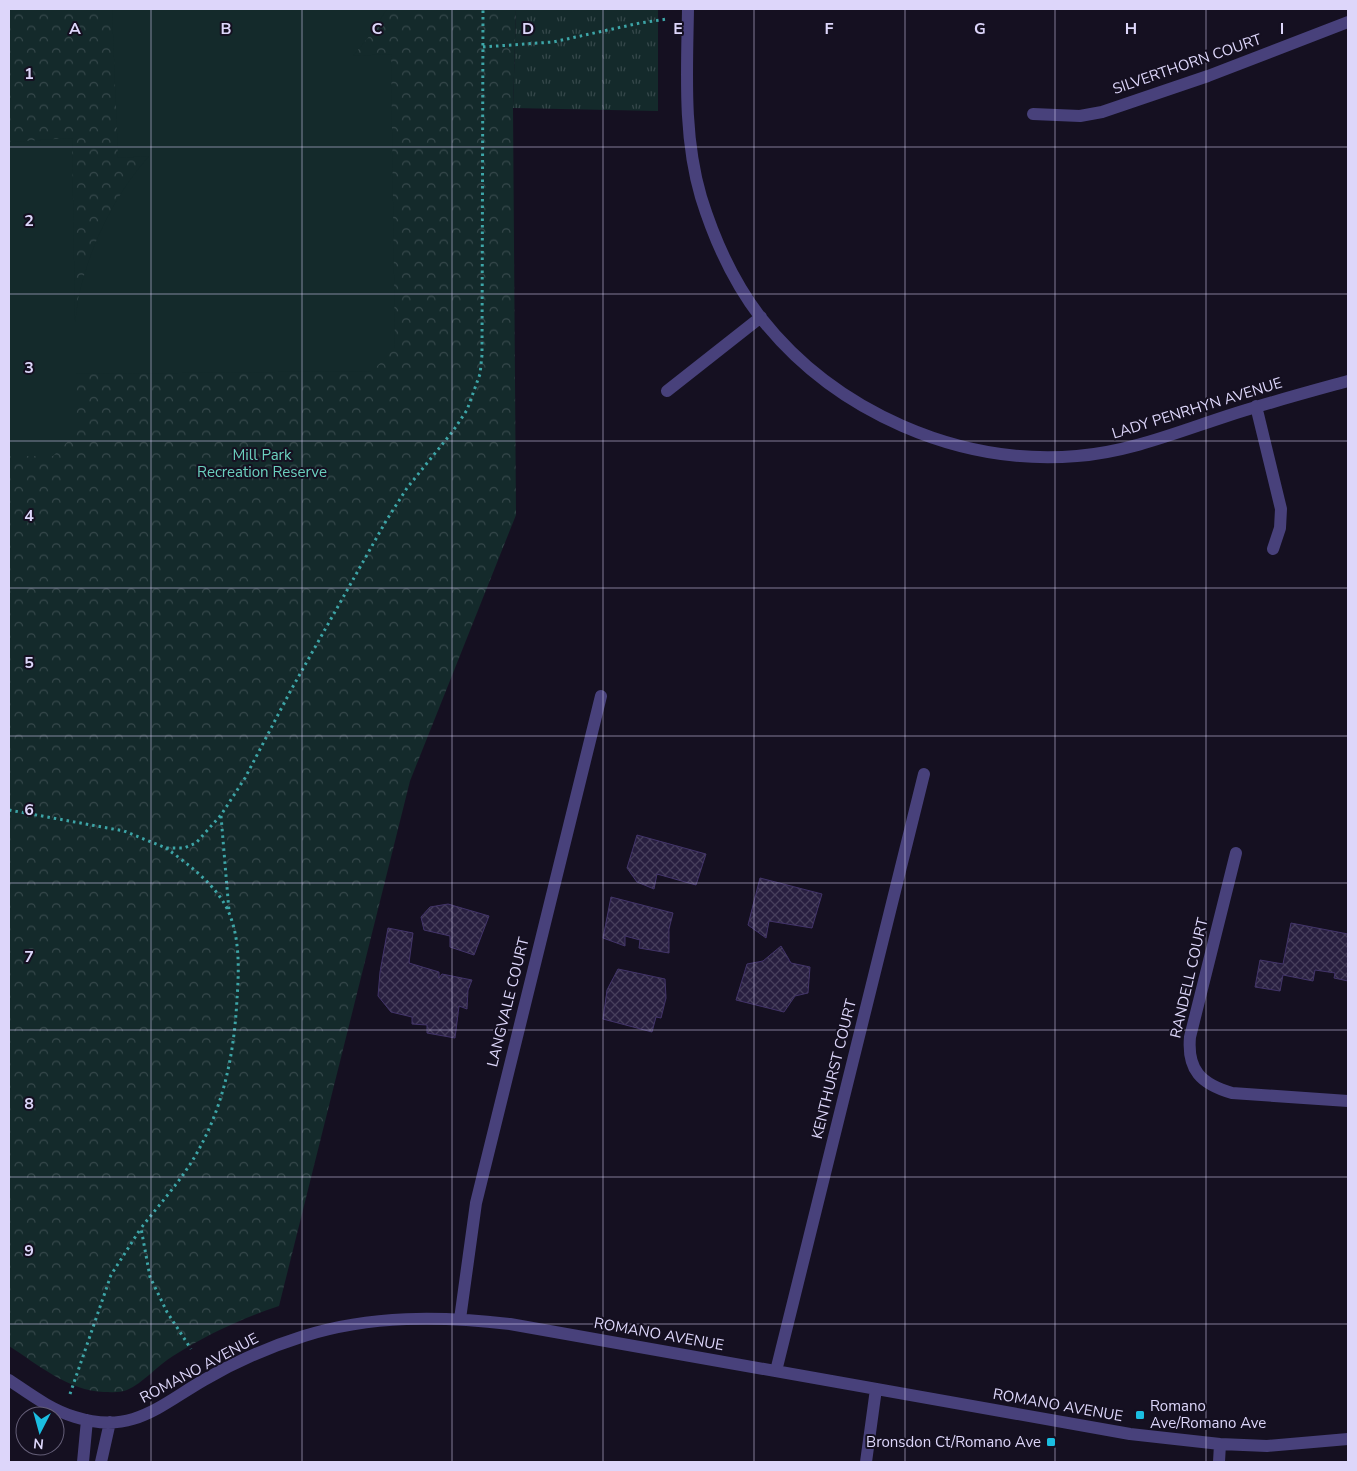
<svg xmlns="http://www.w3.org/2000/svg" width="1357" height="1471" viewBox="0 0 1357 1471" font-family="'Nunito Sans',sans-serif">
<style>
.grass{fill:url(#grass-tufts)}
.park{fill:url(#park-crowns)}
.pitch{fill:#142a2b}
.building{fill:url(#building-cross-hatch);stroke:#423469}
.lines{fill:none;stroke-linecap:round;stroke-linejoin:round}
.path{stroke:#3da5a7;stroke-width:3;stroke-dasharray:2.5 4;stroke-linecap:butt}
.street{stroke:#48417b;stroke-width:12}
.grid{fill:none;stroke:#ddd6fa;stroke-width:1;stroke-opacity:0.55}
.poi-dot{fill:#1bbee1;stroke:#151021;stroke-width:2}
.labels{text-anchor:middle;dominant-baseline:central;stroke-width:4;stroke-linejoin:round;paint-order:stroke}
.street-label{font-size:15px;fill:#ddd6fa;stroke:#151021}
.park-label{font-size:15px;fill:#6bd1bf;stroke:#151021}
.poi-label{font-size:15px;fill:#ddd6fa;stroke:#151021;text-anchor:start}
.grid-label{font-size:16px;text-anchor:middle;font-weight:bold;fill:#ddd6fa;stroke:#151021;stroke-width:4;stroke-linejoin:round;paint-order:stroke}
</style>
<defs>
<pattern id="grass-tufts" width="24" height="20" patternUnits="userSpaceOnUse" patternTransform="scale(1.25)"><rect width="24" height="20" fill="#142a2b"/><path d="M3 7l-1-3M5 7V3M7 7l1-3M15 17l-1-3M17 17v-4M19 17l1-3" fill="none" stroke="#36484b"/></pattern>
<pattern id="park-crowns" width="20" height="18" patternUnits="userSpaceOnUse" patternTransform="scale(1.25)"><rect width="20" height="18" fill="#142a2b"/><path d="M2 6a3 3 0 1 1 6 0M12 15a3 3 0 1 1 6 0" fill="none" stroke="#36484b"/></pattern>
<pattern id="building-cross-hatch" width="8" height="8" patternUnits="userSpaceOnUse" patternTransform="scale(1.25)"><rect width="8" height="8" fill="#281f40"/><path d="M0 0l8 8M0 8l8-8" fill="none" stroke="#473f5c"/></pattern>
</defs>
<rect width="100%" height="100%" fill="#151021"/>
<path class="grass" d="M516,9H658V111L513,108Z"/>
<path class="park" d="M9,9H516L513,108L516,515L410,781L279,1306C242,1318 206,1335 173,1356C157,1366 143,1383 127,1390C121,1393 110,1392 104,1392C69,1391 37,1364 9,1346Z"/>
<path class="pitch" d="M112,9H387L371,34L353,56L391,54L395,348L372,371L76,374V433L53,456H9V142L72,138L75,322C77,312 77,301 80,291C92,241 115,195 149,156L118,158Z"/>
<path class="building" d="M637,835L706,854L696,885L657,874L654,889L637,882L627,868Z
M760,878L822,894L812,928L769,921L766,938L748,925Z
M611,897L673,913L669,929V953L639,948L640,940L625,936V946L603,938Z
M448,904L489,916L474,955L450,947V936L424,930L421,917L430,907Z
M1291,923L1348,934V981L1334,978L1335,973L1315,970L1313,981L1283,975L1280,991L1255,987L1260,960L1283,964Z
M388,928L413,933L409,963L439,972V978L442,974L472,980L468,990L467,1009L459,1006L455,1038L427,1033V1025L412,1024V1017L391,1012L378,996L380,972Z
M781,946L791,963L810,967L808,993L795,996L784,1012L736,1000L747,964L763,961Z
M618,969L665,979L666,998L661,1018L656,1017L652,1032L603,1019L607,990Z"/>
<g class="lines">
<path class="path" d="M483,47L553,42L640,23L667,19
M9,810L124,831L166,848H184L196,843L221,815L245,778L291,690L386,521L407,488L453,431L467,410L480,374L482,355L483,9
M221,816L229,911
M166,848C189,865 218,886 229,913C240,939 239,971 237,999C234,1056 223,1109 194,1158C179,1183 159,1205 141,1228L150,1277L167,1312L191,1349
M70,1394L111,1275L141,1228"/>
<path class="street" d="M688,9C687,71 683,136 701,197C714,239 734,283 761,318C835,412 959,466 1077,456C1129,452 1178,432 1227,416C1267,403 1308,392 1348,381
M1033,114L1080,116L1102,112L1208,76L1348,22
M667,391L761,317
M1256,406L1281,509L1280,528L1273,549
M1236,853L1190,1037C1187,1070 1201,1084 1232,1093L1348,1101
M460,1319L476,1203L601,696
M776,1371L924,774
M9,1380C30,1394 51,1410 75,1417C132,1435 159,1406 204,1380C235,1362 269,1347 304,1336C371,1315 441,1316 510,1324L1130,1434L1220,1444L1267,1446L1348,1439
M83,1462L87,1420
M101,1462L110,1422
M866,1462L876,1389
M1219,1462L1220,1444"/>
</g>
<path class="grid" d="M151,9V1462M302,9V1462M452,9V1462M603,9V1462M754,9V1462M905,9V1462M1055,9V1462M1206,9V1462M9,147H1348M9,294H1348M9,441H1348M9,588H1348M9,736H1348M9,883H1348M9,1030H1348M9,1177H1348M9,1324H1348"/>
<g class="poi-dot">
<rect x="1135" y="1410" width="10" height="10" rx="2.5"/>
<rect x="1046" y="1437" width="10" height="10" rx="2.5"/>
</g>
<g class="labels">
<g class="street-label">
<text transform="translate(1187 64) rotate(-19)">SILVERTHORN COURT</text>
<text transform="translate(1197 408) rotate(-17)">LADY PENRHYN AVENUE</text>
<text transform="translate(1189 978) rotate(-77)">RANDELL COURT</text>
<text transform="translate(508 1002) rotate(-76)">LANGVALE COURT</text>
<text transform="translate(834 1069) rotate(-76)">KENTHURST COURT</text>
<text transform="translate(659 1334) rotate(10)">ROMANO AVENUE</text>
<text transform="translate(199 1368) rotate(-28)">ROMANO AVENUE</text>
<text transform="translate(1058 1405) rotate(10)">ROMANO AVENUE</text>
</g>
<g class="park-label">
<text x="262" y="455">Mill Park<tspan x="262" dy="17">Recreation Reserve</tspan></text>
</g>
<g class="poi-label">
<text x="1150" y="1406">Romano<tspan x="1150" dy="17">Ave/Romano Ave</tspan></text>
<text x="1041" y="1442" text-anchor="end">Bronsdon Ct/Romano Ave</text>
</g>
</g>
<g class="grid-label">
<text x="75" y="34">A</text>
<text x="226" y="34">B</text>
<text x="377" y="34">C</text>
<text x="528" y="34">D</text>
<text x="678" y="34">E</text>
<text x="829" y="34">F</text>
<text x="980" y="34">G</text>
<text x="1131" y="34">H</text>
<text x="1282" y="34">I</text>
<text x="29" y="79">1</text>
<text x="29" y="226">2</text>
<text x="29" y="373">3</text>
<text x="29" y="521">4</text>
<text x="29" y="668">5</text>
<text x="29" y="815">6</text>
<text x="29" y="962">7</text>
<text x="29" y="1109">8</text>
<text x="29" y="1256">9</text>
</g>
<rect width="1357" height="1471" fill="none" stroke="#ddd6fa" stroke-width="20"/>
<g transform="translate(40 1431) rotate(186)"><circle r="24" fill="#151021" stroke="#655f78"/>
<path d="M0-4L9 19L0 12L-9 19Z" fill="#1bbee1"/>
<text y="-8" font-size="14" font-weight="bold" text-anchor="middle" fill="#ddd6fa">N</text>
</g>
</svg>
